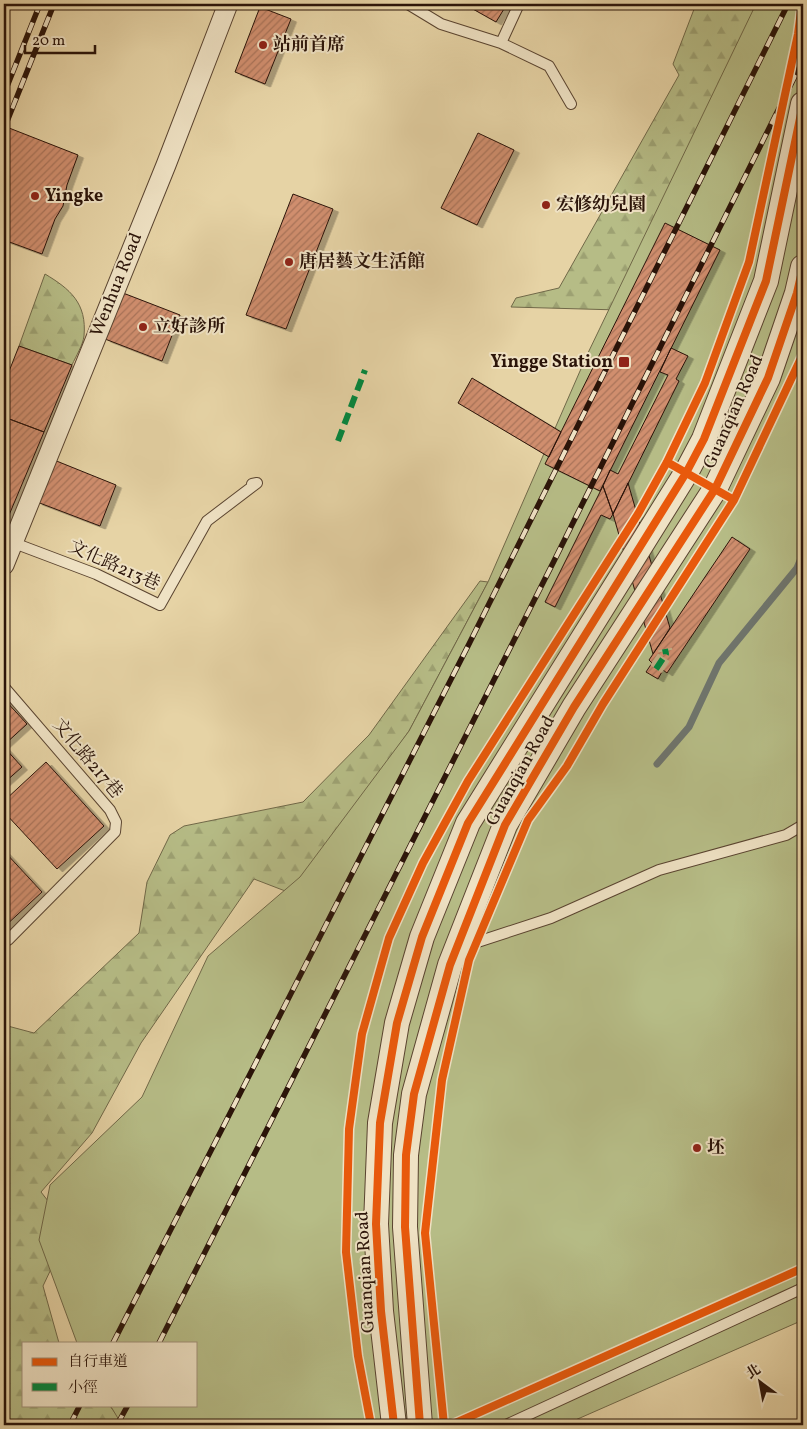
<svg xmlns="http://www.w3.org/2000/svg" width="807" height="1429" viewBox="0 0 807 1429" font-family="Vollkorn,'Noto Serif TC',serif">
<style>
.forest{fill:url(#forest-firs);stroke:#706848}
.park{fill:#b6bc86;stroke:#706848}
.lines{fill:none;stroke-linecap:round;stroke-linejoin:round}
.stream{stroke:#6e756e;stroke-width:7}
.building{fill:url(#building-hatch);stroke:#2b1409;filter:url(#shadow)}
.pedestrian-tunnel{stroke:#c1ad86;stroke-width:14;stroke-dasharray:14 7;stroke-linecap:butt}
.service-casing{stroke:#5a4430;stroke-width:12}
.minor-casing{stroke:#5a4430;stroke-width:21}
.tertiary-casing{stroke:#5a4430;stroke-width:26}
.service{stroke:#efe2c4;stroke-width:10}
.minor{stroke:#efe2c4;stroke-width:19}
.tertiary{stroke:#efe2c4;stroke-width:24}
.rail-casing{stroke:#2b1409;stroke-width:5.5}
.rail{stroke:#efe2c4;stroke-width:4;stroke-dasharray:11;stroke-linecap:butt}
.quiet{stroke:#00873e;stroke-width:6;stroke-dasharray:12 6;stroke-linecap:butt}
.cycleway-casing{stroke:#efe2c4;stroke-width:11}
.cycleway{stroke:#e8590c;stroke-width:8}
.poi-dot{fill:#8f2418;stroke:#efe2c4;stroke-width:2}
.labels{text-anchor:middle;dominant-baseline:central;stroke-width:4;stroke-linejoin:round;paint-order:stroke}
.poi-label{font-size:18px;font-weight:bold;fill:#2b1409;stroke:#efe2c4;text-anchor:start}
.street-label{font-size:18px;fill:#2b1409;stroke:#efe2c4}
</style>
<defs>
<pattern id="forest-firs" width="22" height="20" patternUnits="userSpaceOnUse" patternTransform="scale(1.25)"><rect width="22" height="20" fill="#b6bc86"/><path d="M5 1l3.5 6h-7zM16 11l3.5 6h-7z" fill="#9da172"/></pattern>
<pattern id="building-hatch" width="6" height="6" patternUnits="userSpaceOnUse" patternTransform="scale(1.25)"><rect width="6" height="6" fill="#d08e6e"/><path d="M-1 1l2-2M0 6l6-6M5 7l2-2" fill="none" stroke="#a97359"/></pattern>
<filter id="shadow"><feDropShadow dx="5.5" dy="3" stdDeviation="0" flood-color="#0004"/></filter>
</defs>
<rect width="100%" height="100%" fill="#e6d3a5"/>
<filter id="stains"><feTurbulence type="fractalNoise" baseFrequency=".004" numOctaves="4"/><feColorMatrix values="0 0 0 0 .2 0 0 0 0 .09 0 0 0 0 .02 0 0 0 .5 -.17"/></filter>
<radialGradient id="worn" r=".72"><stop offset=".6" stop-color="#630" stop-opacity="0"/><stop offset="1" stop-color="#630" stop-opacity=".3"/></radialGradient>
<path class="forest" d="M696,4H766L619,310L511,307L516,298L559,288L679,75L673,64Z
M45,274C70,289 87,303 84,336C83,345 76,356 72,365L19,346Z
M480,581L488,582L409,731L293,894L254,879L141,1043L92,1133L41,1192L70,1229L43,1286L59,1343H24V1405H109L125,1425H4V1025L34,1033L139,933L147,882L170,835L184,826L303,802L369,735Z"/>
<path class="park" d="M756,4H803V1320L564,1425H465L458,1420L441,1425H122L110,1405H196V1343H77L39,1240L50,1185L142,1097L208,956L300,877L409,731L488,582L587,355Z"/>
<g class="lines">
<path class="stream" d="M657,764L689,727L719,663L797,568L803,554"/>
</g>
<path class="building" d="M464,4H507L496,22Z
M260,7L291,19L265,84L235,72Z
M4,126L78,155L67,185L63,206L55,219L42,254L4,240Z
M478,133L514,150L477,225L441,208Z
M293,194L333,209L286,329L246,315Z
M665,223L720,250L600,491L545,464Z
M123,293L180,315L162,361L105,339Z
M19,346L72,365L44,432L4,417V384Z
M671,348L688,356L676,379L679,381L613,514L603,486L610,470L618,474L668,375L660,372Z
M472,378L561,432L549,457L458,403Z
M4,417L44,432L4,527Z
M54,460L116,485L100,526L37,502Z
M628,483L670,628L653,654L613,514Z
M603,486L613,514L610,519L601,515L555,607L545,602Z
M732,537L750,549L667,673L663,670L658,679L646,672L652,663L649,660Z
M4,699L27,724L4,745Z
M4,747L22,767L4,783Z
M46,762L104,826L57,869L4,812V801Z
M4,851L42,892L4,927Z"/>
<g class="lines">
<path class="pedestrian-tunnel" d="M656,669L666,654L665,649"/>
<g class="service-casing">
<path id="service" d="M408,4L441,24L501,43L549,66L571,104
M501,43L519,4
M14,543L96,574L160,605L207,521L257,483L252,484
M4,687L110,810L116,822L115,832L8,940
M459,948L551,918L659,870L786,835L803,825
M506,1425L803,1288"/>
</g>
<g class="minor-casing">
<path id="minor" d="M4,565L166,165L228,4"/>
</g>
<g class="tertiary-casing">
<path id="tertiary" d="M394,1425L381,1311L376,1224L380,1123L397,1023L422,937L468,823L686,473L704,439L766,281L803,104
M420,1425L405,1227L406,1155L414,1094L450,965L505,825L574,707L715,489L768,378L797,293L803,267"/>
</g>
<use href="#service" class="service"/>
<use href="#minor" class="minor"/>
<use href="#tertiary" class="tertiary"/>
<g class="rail-casing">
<path id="rail" d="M4,94L40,4
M4,129L54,4
M113,1343L469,644L788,4
M159,1343L554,561L803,60
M70,1425L80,1405
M117,1425L128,1405"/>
</g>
<use href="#rail" class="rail"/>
<path class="quiet" d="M338,441L365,370
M656,669L666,654L665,649"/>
<g class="cycleway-casing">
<path id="cycleway" d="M667,462L734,500
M371,1425L358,1356L346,1252L349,1129L362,1034L389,938L423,863L468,781L638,514L667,462L705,383L749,262L798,34L802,4
M394,1425L381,1311L376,1224L380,1123L397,1023L422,937L468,823L686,473L704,439L766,281L803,104
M420,1425L405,1227L406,1155L414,1094L450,965L505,825L574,707L715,489L768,378L797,293L803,267
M444,1425L425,1233L442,1080L469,960L528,820L567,766L603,704L734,500L803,354
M451,1425L803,1268"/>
</g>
<use href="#cycleway" class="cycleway"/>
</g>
<g class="poi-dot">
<circle cx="263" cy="45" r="5"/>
<circle cx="35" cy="196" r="5"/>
<circle cx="546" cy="205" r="5"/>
<circle cx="289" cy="262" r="5"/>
<circle cx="143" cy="327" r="5"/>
<rect x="618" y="356" width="12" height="12" rx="2.5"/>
<circle cx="697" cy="1148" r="5"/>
</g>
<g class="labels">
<g class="poi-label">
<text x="273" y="45">站前首席</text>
<text x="45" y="196">Yingke</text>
<text x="556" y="205">宏修幼兒園</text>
<text x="299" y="262">唐居藝文生活館</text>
<text x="153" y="327">立好診所</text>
<text x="613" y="362" text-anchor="end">Yingge Station</text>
<text x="707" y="1148">坯</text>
</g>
<g class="street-label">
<text transform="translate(117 285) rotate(-68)">Wenhua Road</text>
<text transform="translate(734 412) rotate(-66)">Guanqian Road</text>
<text transform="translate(114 566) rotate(24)">文化路213巷</text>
<text transform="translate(87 759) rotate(50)">文化路217巷</text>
<text transform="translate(521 771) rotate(-61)">Guanqian Road</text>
<text transform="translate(366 1272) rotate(-93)">Guanqian Road</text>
</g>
</g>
<rect width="807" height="1429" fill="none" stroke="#e6d3a5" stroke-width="20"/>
<rect x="5" y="5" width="797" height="1419" fill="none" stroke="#2b1409" stroke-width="2.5"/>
<rect x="10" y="10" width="787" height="1409" fill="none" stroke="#2b1409"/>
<rect x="22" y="1342" width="175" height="65" fill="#efe2c4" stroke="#a19079"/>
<rect x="32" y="1358" width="25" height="8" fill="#e8590c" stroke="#a19079"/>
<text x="68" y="1366" font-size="15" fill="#2b1409">自行車道</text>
<rect x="32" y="1383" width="25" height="8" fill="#00873e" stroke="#a19079"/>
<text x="68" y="1392" font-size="15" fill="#2b1409">小徑</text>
<g transform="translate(760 1382) rotate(328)" stroke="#efe2c4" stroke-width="4" paint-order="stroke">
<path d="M0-4L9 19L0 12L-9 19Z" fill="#2b1409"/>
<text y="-8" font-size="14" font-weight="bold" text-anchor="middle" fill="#2b1409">北</text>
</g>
<path d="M25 45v8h70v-8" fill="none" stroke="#2b1409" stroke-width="2.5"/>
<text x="32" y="45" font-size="15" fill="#2b1409" stroke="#efe2c4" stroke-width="4" paint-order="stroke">20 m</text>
<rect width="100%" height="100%" filter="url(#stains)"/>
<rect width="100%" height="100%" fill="url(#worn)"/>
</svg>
